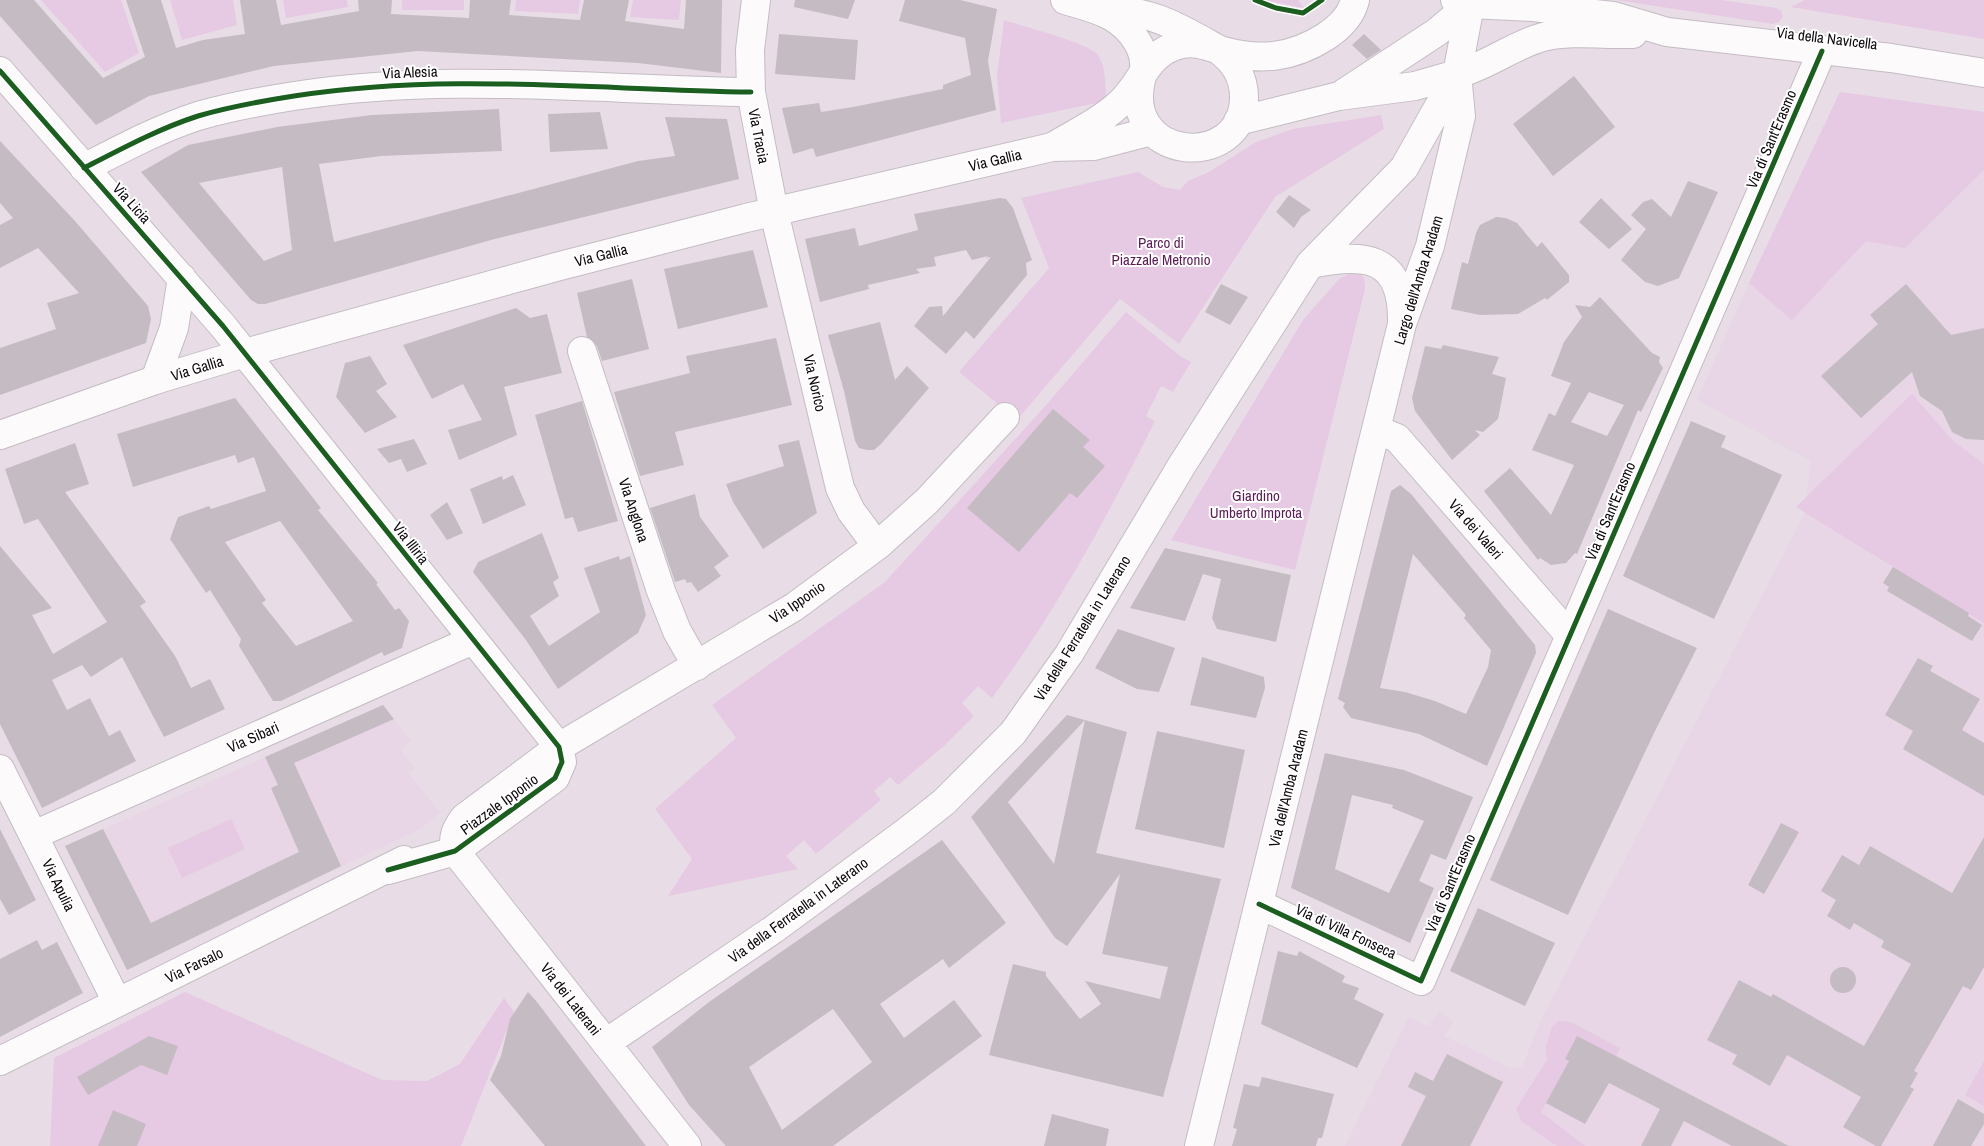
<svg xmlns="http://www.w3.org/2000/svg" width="1984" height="1146" viewBox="0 0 1984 1146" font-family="'Archivo Narrow',sans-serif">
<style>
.built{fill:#e8d5e5}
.green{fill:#e6c9e2}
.building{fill:#c4bcc2;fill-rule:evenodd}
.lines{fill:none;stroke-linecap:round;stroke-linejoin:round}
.minor-casing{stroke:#c4bcc3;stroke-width:30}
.major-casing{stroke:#c4bcc3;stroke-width:30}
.minor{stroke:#fcfafb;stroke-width:28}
.major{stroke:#fcfafb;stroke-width:28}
.cycleway-casing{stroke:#fff;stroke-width:8}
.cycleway{stroke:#1b5e20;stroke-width:5}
.labels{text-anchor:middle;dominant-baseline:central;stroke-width:4;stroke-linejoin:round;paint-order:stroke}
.street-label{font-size:15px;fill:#0f090e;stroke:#fff}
.park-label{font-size:15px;fill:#5a1c54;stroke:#fff}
</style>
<rect width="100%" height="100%" fill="#e8dde6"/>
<path class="built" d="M1840,92L1984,112V1146H1345L1409,1017L1428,1026L1440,1011L1454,1022L1444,1036L1510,1068L1522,1067L1540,1022L1804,515L1811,461L1697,400L1749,283Z
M383,705L411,741L400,750L415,768L408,773L440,812L422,828L127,970L65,846Z"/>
<path class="green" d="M41,0H121L139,53L105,72Z
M170,0H233L237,25L182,40Z
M283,0H347L348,7L286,18Z
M402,0H464V10H402Z
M516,0H580L578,14L515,11Z
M633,0H681L679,20L630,17Z
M1264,0H1298L1304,8Z
M1616,0H1721L1776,8L1781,11L1783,17L1779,22L1773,24Z
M1805,0H1984V39L1791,7Z
M1004,20C1022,26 1085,42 1096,53C1107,65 1105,86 1106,101L1001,123L997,76Z
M1840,92L1984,112V170L1905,248L1866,241L1792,320L1749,283Z
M1381,115L1384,129L1275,197L1179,344L1120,299L1017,420L959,372L1049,268L1021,198L1138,172L1163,187L1180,190L1188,181L1209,172L1256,142L1293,129Z
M1353,272L1359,273L1364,278L1365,289L1295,570L1171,540L1303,320L1339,279Z
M1126,312L1180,356L1191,362L1173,392L1161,386L1146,416L1155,421C1107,518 1056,611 992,698L978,686L962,703L974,716L945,745L898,785L890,777L874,791L881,800L816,854L804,840L786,856L798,869L668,896L692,859L655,809L736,738L712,705L885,582L1048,403Z
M1912,394L1953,441L1984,464V623L1796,507Z
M231,819L245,849L182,878L168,848Z
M185,992L382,1080L427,1081L460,1064L504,998L514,1012L461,1146H50L54,1058Z
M1560,1021L1571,1022L1620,1048L1616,1056L1577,1036L1565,1059L1569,1062L1541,1112L1585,1146H1557L1522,1122L1516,1109L1547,1060L1546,1047L1552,1026Z
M1984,1061V1106L1965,1095Z"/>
<path class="building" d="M0,0H34L103,78L145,57L126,0H161L176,48L203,40L245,34L240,0H276L281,25L359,11L358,0H392L391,14L469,18L470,0H511L509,15L580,20L584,0H629L625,21L684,29L686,0H722L721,73L638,63L418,51L274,66L149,96L96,125L0,16Z
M795,0H855L848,19L794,7Z
M905,0H960L997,9L988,61L996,110L816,157L813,148L793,154L782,108L819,103L821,112L853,107L943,89V85L971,75L965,38L899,21Z
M779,34L858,40L855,80L775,74Z
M1364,34L1381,50L1367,59L1352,45Z
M1574,76L1615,127L1553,176L1513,124Z
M499,109L502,151L381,156L319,164L334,242L638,161L675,156L665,117L727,119L739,179L491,240L265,304H258L251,300L141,172L188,145L277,127L372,115ZM282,167L292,250L264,261L199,183Z
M600,112L608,149L550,152L548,114Z
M0,141L75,221L148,306L151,319L146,343L0,395V348L56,329L47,303L79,293L38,248L0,268V225L13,218L0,203Z
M1688,181L1718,192L1679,278L1658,286L1645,282L1621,260L1646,229L1631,215L1643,202L1652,199L1671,217Z
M1289,195L1311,210L1301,217L1294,228L1276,212Z
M1000,198L1006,199L1013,208L1032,260L1026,263L1027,275L974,339L966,331L946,354L914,326L929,307L942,306L943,316L991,257L986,258L988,256L972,260L966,250L934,257L936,266L916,269L920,273L868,285L869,289L820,302L805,239L855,228L859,246L918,230L914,214Z
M1601,198L1632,229L1609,249L1579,222Z
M1496,217L1506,218L1517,223L1537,247L1542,242L1569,275V282L1547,300L1545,298L1518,314L1480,315L1451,309L1462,262L1468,264L1476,233L1480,225Z
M753,250L768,307L678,329L664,269Z
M632,279L649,349L602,361L597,346L587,337L577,293Z
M1221,284L1248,297L1230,325L1205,312Z
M1906,284L1951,335L1984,328V440L1966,439L1952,432L1942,411L1920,396L1912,372L1861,418L1821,376L1878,324L1870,315Z
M1600,297L1652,353L1660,357L1659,362L1663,368L1641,412L1638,410L1577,554L1575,553L1566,563L1551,565L1540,558L1538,560L1484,491L1510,468L1551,515L1574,465L1532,450L1549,413L1555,416L1571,383L1551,376L1564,342L1582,317L1575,305L1590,307ZM1589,392L1624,405L1607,436L1571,422Z
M516,308L530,318L547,314L562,373L504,387L517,435L459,460L448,430L482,420L463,384L432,399L403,345Z
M880,322L895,380L907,366L929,388L881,444L874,450H867L859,448L855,441L844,391L828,335Z
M776,338L792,405L675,432L684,465L640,476L614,392L690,373L686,356Z
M1443,345L1499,357L1492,374L1506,378L1498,419L1483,432L1475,430L1480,435L1452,460L1415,411L1412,398L1425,346L1441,349Z
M370,356L387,384L376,391L397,417L365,433L336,397L345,363Z
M235,398L321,508L318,510L378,583L376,584L395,610L399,608L409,621L402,648L384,656L382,652L281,701H273L239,646L241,639L210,590L206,593L170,539L178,517L209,506L211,509L266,491L254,457L238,463L235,455L133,487L117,434ZM280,521L353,621L296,646L262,603L266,600L225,542Z
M582,401L618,521L578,532L573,517L565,519L535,415Z
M1053,409L1090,440L1083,447L1105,466L1077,498L1070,493L1019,552L967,508Z
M1691,421L1726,436L1721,447L1782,475L1714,619L1623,576Z
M414,439L427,464L407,472L401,459L389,463L377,449Z
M799,440L817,513L763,549L733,502L726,484L784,466L778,445Z
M75,443L89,484L65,492L146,602L140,606L175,656L191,688L210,679L225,709L164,737L122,657L91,677L82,665L52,680L67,710L90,698L109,736L120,730L136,761L42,808L0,724V546L52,608L32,615L53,654L107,622L38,519L24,524L5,469Z
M513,475L526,505L483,524L470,489L502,476L503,480Z
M1400,485L1411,494L1535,645L1536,653L1487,766L1419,734L1351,718L1343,707L1345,703L1338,699L1391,491ZM1413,554L1466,615L1464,618L1491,650L1488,667L1466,714L1435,701L1405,692L1380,688Z
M695,494L700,517L729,556L714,567L721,576L698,592L691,582L687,583L685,579L675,582L650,508Z
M447,502L463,533L447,540L430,515Z
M542,533L559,578L553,582L559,596L530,616L549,646L600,612L584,568L619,556L620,560L630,556L646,615L638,633L558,689L526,640L473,572L478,562Z
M1165,548L1291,575L1276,642L1217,629L1212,618L1221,579L1203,574L1185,621L1130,608Z
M1893,567L1969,613L1968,616L1982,625L1972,641L1887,591L1889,587L1883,583Z
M1608,609L1697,648L1655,731L1568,915L1490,880Z
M1118,629L1175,648L1159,692L1137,689L1095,668Z
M1202,657L1264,677L1265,688L1256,718L1190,705Z
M1918,658L1933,666L1930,671L1980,699L1962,730L1984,743V796L1903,749L1913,731L1885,715Z
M383,705L394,719L294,763L341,866L127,970L65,846L103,829L151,923L299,852L271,788L278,785L265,757Z
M1067,715L1127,732L1096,853L1221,879L1163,1097L989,1055L1013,964L1046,972V976L1080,1019L1101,1004L1085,981L1160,999L1168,967L1102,954L1120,874L1067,946L1055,938L971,817ZM1085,720L1054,864L1008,802Z
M1157,731L1245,750L1224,848L1135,829Z
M1325,753L1404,770L1473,797L1446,860L1431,854L1419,881L1434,888L1410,943L1291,888ZM1352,795L1393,805L1392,808L1424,821L1389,893L1335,869Z
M1781,823L1799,832L1764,894L1748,885Z
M0,829L36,900L9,915L0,899Z
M1984,837V967L1971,990L1963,986L1914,1071L1918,1073L1910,1087L1914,1089L1881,1146H1876L1843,1127L1861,1097L1787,1055L1770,1086L1732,1064L1737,1055L1707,1040L1739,980L1771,997L1773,994L1864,1046L1911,964L1881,947L1884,941L1854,923L1850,930L1827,916L1836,900L1821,891L1842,855L1859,865L1870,846L1952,893Z
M942,840L1006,923L949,968L943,959L880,1004L904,1038L954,1000L982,1036L833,1146H726L689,1105L652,1047L709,1002ZM833,1009L872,1062L782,1130L749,1067Z
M1478,908L1555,943L1525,1006L1450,971Z
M37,940L42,950L57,942L83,993L0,1037V959Z
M1278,951L1297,956L1299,951L1345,976L1342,982L1359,988L1354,999L1384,1014L1357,1068L1261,1024Z
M1830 980a13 13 0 1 1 26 0a13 13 0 1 1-26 0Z
M528,992L537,1002L646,1146H545L490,1080L501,1056L510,1019Z
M149,1036L178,1046L167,1075L141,1065L88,1095L77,1077Z
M1577,1036L1616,1056L1789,1146H1732L1684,1121L1671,1146H1641L1660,1109L1609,1083L1585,1124L1546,1103L1569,1061L1565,1059Z
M1447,1054L1503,1082L1470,1146H1401L1426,1096L1408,1087L1415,1072L1433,1081Z
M1262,1077L1334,1094L1322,1138H1318L1316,1146H1232L1237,1129L1233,1128L1244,1084L1259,1087Z
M1958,1099L1984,1114V1124L1971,1146H1933Z
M113,1110L146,1124L137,1146H98Z
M1052,1114L1109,1129L1106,1146H1044Z"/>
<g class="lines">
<g class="minor-casing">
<path id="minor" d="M756,0L750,50L751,92L774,212L840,488L851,511L877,546
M1065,0C1095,9 1122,14 1138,43C1143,52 1145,60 1144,70
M1455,0L1470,4L1533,7L1613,16L1667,32L1891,58L1984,73
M1105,12C1146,7 1182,29 1216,48
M0,71L223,326L559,747L562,762L555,778L455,851L388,870
M1457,74C1488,66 1513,45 1543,37C1572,30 1603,35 1633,34
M84,168C121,149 158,129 198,116C229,107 262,101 294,96C446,72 598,90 751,92
M582,351L661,591L677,631L697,666
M155,380L174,328L182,278
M1377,430L1397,438L1570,636
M0,769L117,1002
M34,835L473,640
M1259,904L1421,981L1822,51
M606,1043L455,851C452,837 456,829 464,818L559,747L794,607L877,546L927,501L1005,417
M0,1061L404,860"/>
</g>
<g class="major-casing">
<path id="major" d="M1143,73C1115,162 1244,173 1244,97C1244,77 1233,60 1217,49
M1344,93L1437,32L1470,4
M1238,121L1339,96L1415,86L1457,74
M1054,146C1075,133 1100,122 1118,105C1143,84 1145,52 1182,44C1196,41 1210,47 1223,51C1260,61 1292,58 1325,37C1339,28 1351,17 1355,0
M1310,264C1363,253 1403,254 1402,322
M0,435L155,380L245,353L556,267L746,218L1052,147L1094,146L1152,131
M687,1146L606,1043L774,929L906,832L944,802L1013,733L1069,654L1182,465L1310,264L1404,168L1457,74
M1199,1146L1402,324L1430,246L1461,116L1457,74L1471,0"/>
</g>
<use href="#minor" class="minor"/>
<use href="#major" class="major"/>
<g class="cycleway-casing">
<path id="cycleway" d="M1255,0L1276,8L1303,13L1322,0
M0,71L223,326L559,747L562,762L555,778L455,851L388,870
M84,168C121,149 158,129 198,116C229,107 262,101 294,96C446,72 598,90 751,92
M1259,904L1421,981L1822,51"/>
</g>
<use href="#cycleway" class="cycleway"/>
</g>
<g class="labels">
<g class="street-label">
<text transform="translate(1827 38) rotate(7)">Via della Navicella</text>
<text transform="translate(410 72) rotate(-2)">Via Alesia</text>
<text transform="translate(759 136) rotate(79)">Via Tracia</text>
<text transform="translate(1771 139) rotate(-67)">Via di Sant'Erasmo</text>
<text transform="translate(995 160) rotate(-13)">Via Gallia</text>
<text transform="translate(132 203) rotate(48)">Via Licia</text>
<text transform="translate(601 255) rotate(-14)">Via Gallia</text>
<text transform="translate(1418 280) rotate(-73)">Largo dell'Amba Aradam</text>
<text transform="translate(197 368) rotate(-17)">Via Gallia</text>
<text transform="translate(815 383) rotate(77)">Via Norico</text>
<text transform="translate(634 510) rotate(72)">Via Anglona</text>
<text transform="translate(1610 511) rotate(-67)">Via di Sant'Erasmo</text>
<text transform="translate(1476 529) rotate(49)">Via dei Valeri</text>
<text transform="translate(411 543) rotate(52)">Via Illiria</text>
<text transform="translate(797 602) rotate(-34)">Via Ipponio</text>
<text transform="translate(1082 628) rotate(-58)">Via della Ferratella in Laterano</text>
<text transform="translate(253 737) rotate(-24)">Via Sibari</text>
<text transform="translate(1288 788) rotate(-76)">Via dell'Amba Aradam</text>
<text transform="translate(499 804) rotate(-36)">Piazzale Ipponio</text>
<text transform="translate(1450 883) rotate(-67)">Via di Sant'Erasmo</text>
<text transform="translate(59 885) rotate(64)">Via Apulia</text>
<text transform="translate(798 910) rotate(-36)">Via della Ferratella in Laterano</text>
<text transform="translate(1346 931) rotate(25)">Via di Villa Fonseca</text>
<text transform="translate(194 965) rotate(-26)">Via Farsalo</text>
<text transform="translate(571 999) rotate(52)">Via dei Laterani</text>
</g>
<g class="park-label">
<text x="1161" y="242">Parco di<tspan x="1161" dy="17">Piazzale Metronio</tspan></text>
<text x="1256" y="495">Giardino<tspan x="1256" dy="17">Umberto Improta</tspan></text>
</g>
</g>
</svg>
